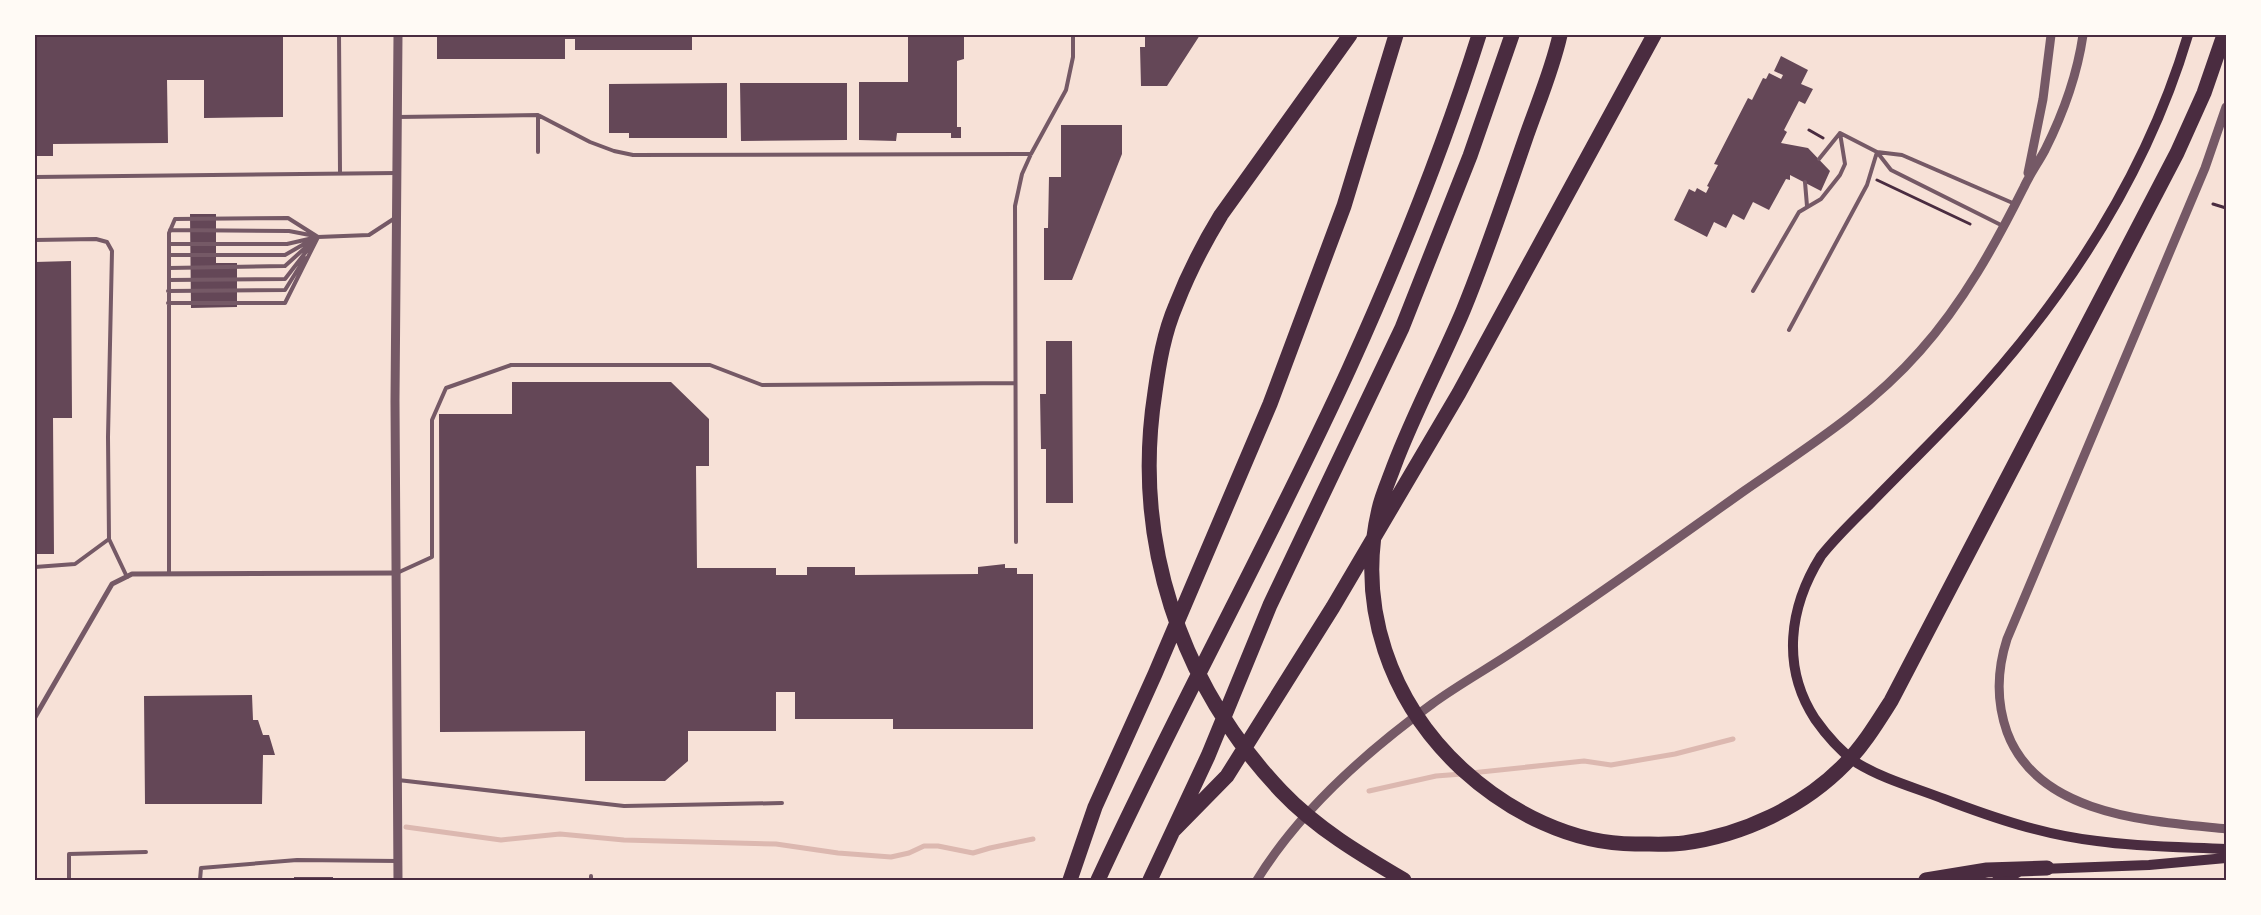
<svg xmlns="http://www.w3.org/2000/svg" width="2261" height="915" viewBox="0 0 2261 915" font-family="Karla,sans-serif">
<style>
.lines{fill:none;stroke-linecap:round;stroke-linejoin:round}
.stream{stroke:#dcb8b0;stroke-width:5}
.building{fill:#644757}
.path{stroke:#4a2c40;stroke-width:3}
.service{stroke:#755966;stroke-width:4}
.minor{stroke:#755966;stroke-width:5}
.tertiary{stroke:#755966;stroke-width:9}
.secondary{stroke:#4a2c40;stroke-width:10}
.motorway{stroke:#4a2c40;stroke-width:15}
.neatline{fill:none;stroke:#4a2c40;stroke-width:2}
</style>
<rect width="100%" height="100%" fill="#f7e1d7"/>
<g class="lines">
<path class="stream" d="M1471,773L1584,761L1611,765L1675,754L1733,739
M1369,791L1436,776L1462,774
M406,827L501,840L560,834L624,840L776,844L838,853L891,857L909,853L924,846H938L973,853L990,848L1033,839"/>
</g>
<path class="building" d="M35,35H283V117L204,118V80H167L168,143L53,144V156H35Z
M437,35H692V50H575V39H565V59H437Z
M908,35H964V59L957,61V127H961V138H951V133H897L896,141L859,140V82H908Z
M1145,35H1200L1167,86H1141L1140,47H1145Z
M1781,56L1808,70L1801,84L1813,89L1805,104L1799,101L1784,130L1787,132L1781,143L1808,148L1830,171L1821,191L1790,175V180L1786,179L1769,210L1753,202L1744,220L1733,214L1726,228L1714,222L1707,237L1674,220L1689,189L1695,192L1697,188L1706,193L1709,187L1707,186L1718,165L1714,164L1748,98L1752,100L1763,78L1766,79L1769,73L1781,79L1783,75L1774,71Z
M727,83V138H629V133H609V84Z
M740,83H847V140L741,141Z
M1061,125H1122V154L1072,280H1044V228H1048L1049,177H1061Z
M190,214H216V263H237V307L191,308Z
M71,261L72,418H53L54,554H35V262Z
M1046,341H1072L1073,503H1046V449H1041L1040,394H1046Z
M512,382H671L709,419V466H696L697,568H776V575H807V567H855V575L978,574V567L1005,564V568H1017V574H1033V729H893V719H795V692H776V731H688V761L665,781H585V731L440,732L439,414H512Z
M252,695L253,720H258L263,735H269L275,755H263L262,804H145L144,696Z
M294,877H333V880H294Z"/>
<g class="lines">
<path class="path" d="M1809,130L1823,138
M1877,180L1970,224
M2213,204L2226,208"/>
<path class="service" d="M339,35L340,172
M538,115V152
M397,117L538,115L590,142L614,151L633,155L1031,154
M1840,133L1877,152L1902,155L2015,204
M1877,152L1891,170L2003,226
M1819,159L1840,133
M35,177L397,173
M1805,182L1807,206
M170,230L289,231L315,236
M35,240L96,239L107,242L112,251L108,437L109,539L75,564L35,567
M169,244H287L313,238
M169,255H285L311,240
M169,268L285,266L316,238
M169,280L285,279L312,244
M168,291L285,290L305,258
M1753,291L1799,212L1821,199L1840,175L1845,164L1840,133
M168,303H285L318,237
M1789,330L1867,185L1877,152
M109,539L127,577
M1016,542L1015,206L1022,174L1031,154L1066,90L1073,57V35
M397,573L432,557V420L446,388L511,365H710L762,385L1015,383
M169,574V233L175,219L288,218L318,237L369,235L395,218
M398,780L624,806L782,803
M591,876V880
M69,880V854L146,852
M200,880L201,868L297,860L398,861"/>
<path class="minor" d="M35,717L112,584L132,574L397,573"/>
<path class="tertiary" d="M398,35L395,401L398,880
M2226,107L2205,168L2007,639C1997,670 1996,701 2007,732C2038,816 2150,821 2226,829
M2028,173L2043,99L2051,35
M1257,880C1300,810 1366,752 1432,704C1458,685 1487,669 1514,651C1592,600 1668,545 1744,491C1806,448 1869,409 1920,351C1963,303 1995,245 2024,187C2030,174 2038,163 2045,150C2063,114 2077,76 2083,35"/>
<path class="secondary" d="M2188,35C2146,176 2063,302 1963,409C1933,441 1901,472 1870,504C1853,521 1836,537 1821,556C1789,607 1781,667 1815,719C1827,736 1840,751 1857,763C1883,779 1916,788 1944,799C1994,818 2044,835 2097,841C2140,847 2183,847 2226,849
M2041,869L2149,865L2226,858
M1997,880L2017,873"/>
<path class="motorway" d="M1350,35L1221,215C1204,243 1188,274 1176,305C1164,333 1159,363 1155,392C1132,539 1179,683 1281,791C1316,828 1360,854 1404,880
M1560,35C1552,71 1537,105 1525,140C1505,198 1486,255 1463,311C1441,363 1414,413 1394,466C1389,480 1382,495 1379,509C1356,606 1390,702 1462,769C1509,812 1573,845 1638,844C1653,844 1669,845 1684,843C1743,835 1803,807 1845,764C1863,746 1877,723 1891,701L2177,153L2204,93L2224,35
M1173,831L1227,776L1333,607L1459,393L1654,35
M1070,880L1095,807L1155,674L1270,404L1344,206L1396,35
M1098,880C1177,708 1270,542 1349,369C1398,261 1443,149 1479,35
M1150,880L1208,756L1270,605L1402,328L1470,156L1512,35
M1926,880L1987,870L2047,868"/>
</g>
<rect width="2261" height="915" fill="none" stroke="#fffaf5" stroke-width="72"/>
<rect x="36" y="36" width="2189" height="843" class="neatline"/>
</svg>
